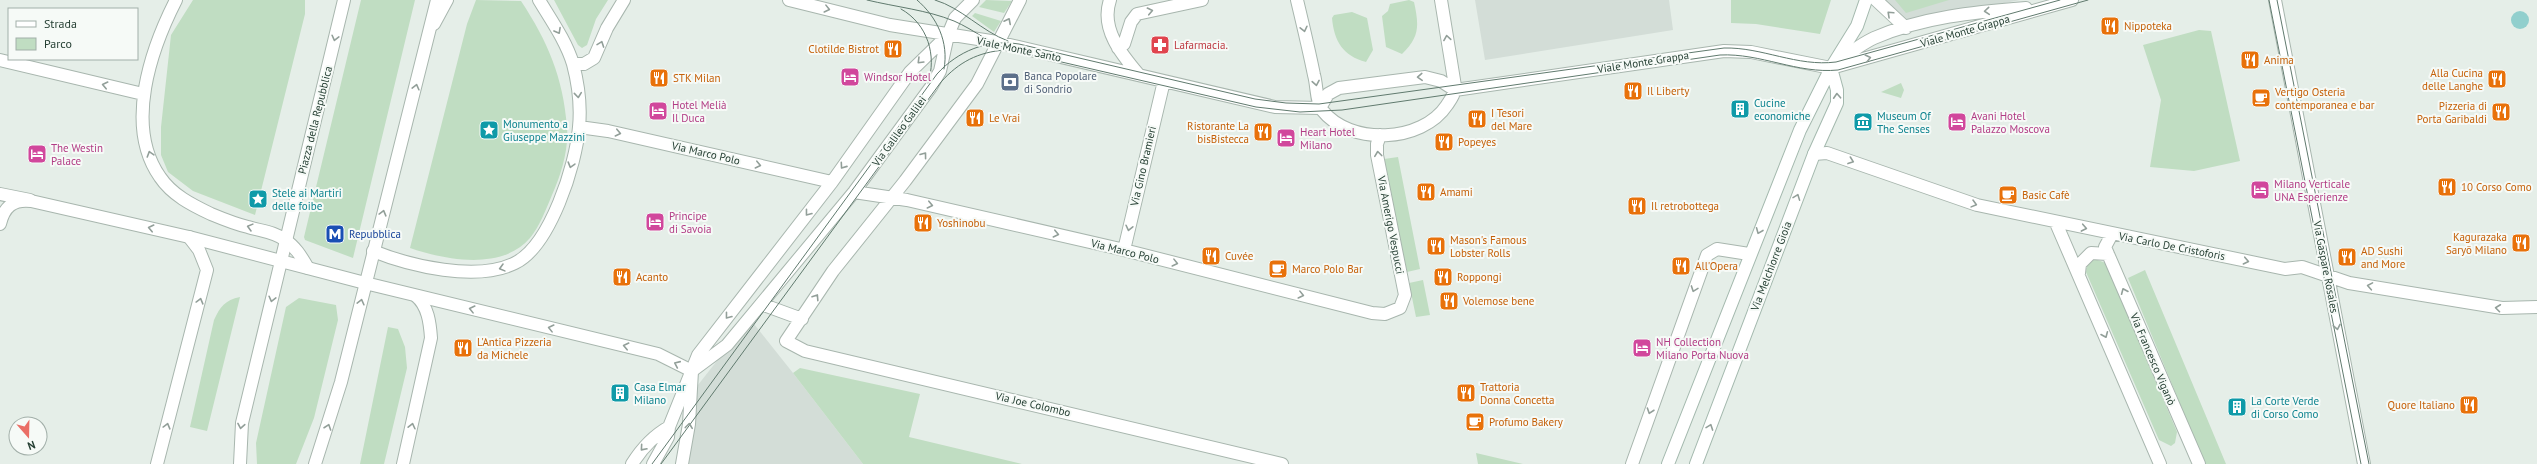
<svg xmlns="http://www.w3.org/2000/svg" width="2537" height="464" viewBox="0 0 2537 464" font-family="'PT Sans',sans-serif">
<style>
.built{fill:#d3ddd7}
.green{fill:#c0ddc2}
.water{fill:#91cfcd}
.lines{fill:none;stroke-linecap:round;stroke-linejoin:round}
.minor-casing{stroke:#a8b6ae;stroke-width:14}
.tertiary-casing{stroke:#a8b6ae;stroke-width:14}
.secondary-casing{stroke:#a4b9ae;stroke-width:14}
.minor{stroke:#fff;stroke-width:12}
.tertiary{stroke:#fff;stroke-width:12}
.secondary{stroke:#fff;stroke-width:12}
.tram{stroke:#607a6e;stroke-width:1}
.oneway{stroke:#929f99}
.labels{text-anchor:middle;dominant-baseline:central;stroke-width:4;stroke-linejoin:round;paint-order:stroke}
.food-label{font-size:11px;fill:#c56008;stroke:#f6faf7;text-anchor:start}
.street-label{font-size:11px;fill:#253f33;stroke:#f6faf7}
.health-label{font-size:11px;fill:#be3a42;stroke:#f6faf7;text-anchor:start}
.service-label{font-size:11px;fill:#4e5e75;stroke:#f6faf7;text-anchor:start}
.hotel-label{font-size:11px;fill:#b23c85;stroke:#f6faf7;text-anchor:start}
.culture-label{font-size:11px;fill:#0d838f;stroke:#f6faf7;text-anchor:start}
.transit-label{font-size:11px;fill:#164399;stroke:#f6faf7;text-anchor:start}
</style>
<rect width="100%" height="100%" fill="#e5eee8"/>
<path class="built" d="M1475,0H1669L1673,30L1485,60Z
M1878,0H2020L1954,13L1906,26Z
M750,319L793,373L863,464H685L694,390Z"/>
<path class="green" d="M193,0H305V14L255,215L193,191L168,172L161,155V127L171,35Z
M361,0H415L353,258L305,240L304,237Z
M476,0L521,1C548,42 563,77 567,127C569,149 561,175 552,195C546,209 540,226 530,238C502,271 445,260 410,248L467,24Z
M554,0H608L596,19L587,45L582,48L578,45Z
M986,0L1012,1L1004,13L979,7Z
M1409,0L1414,2C1419,25 1420,37 1402,54L1386,47L1382,16L1388,11L1390,4Z
M1731,0H1831L1820,34L1756,24L1731,23Z
M1895,0H1949L1906,13Z
M1352,12L1367,18L1373,50L1366,62C1343,56 1334,41 1332,18L1334,15Z
M975,13L1001,21L994,32L972,16Z
M2199,30L2211,31L2240,161L2194,171L2150,167L2161,100L2143,45Z
M1901,83L1904,90L1901,98L1881,92Z
M1398,157L1420,269L1407,272L1384,159Z
M2095,259L2106,263L2177,432L2175,443L2171,446L2159,440L2086,272L2087,264Z
M2145,270L2226,464H2205L2128,278Z
M1423,280L1430,315L1416,317L1409,283Z
M240,297L207,431L190,427L214,320C220,307 225,300 240,297Z
M299,298L336,305L338,320L314,418L296,464H257L256,443L286,307Z
M388,327L398,329L405,347L407,368L384,464H360Z
M800,368L920,394L909,437L1022,464H863L793,373Z
M1476,453L1523,464H1478Z"/>
<path class="water" d="M2511 20a9 9 0 1 1 18 0a9 9 0 1 1-18 0Z"/>
<g class="lines">
<g class="minor-casing">
<path id="minor" d="M176,0C151,49 124,126 160,177C172,195 192,205 211,214C223,219 235,224 248,227C261,231 275,232 285,240C296,247 302,258 308,268
M789,0L890,25L997,42L1275,107L1320,108
M1020,0L977,84L905,181L833,271L786,341L805,351L1282,464
M1110,0C1100,29 1122,55 1139,75
M1297,0C1303,25 1309,50 1314,75C1317,85 1316,102 1322,110C1350,146 1422,143 1447,105C1451,99 1455,94 1455,86L1441,0
M1876,0L1906,28
M2275,0L2364,464
M434,24L447,0
M1118,48L1124,44L1131,22L1137,14L1202,0
M0,60L143,94
M1836,63C1848,54 1861,44 1874,38C1922,17 1975,12 2026,8
M573,64H584L594,58L607,28L624,0
M1455,90L1724,51L1751,52L1831,68L2072,0
M1320,108L1328,94L1339,88L1425,77L1441,81L1455,90
M579,127L608,131L832,182
M1814,154L1827,153L1977,205L2285,269L2302,267L2349,283L2502,308L2537,307
M854,192L907,200L1116,248L1372,313L1385,314L1400,308L1405,295L1377,155V144L1380,135
M0,194L30,200
M2056,223L2160,464
M2112,234L2105,247L2108,254L2199,464
M1124,250L1164,81
M373,251C410,266 477,282 515,263C550,246 576,165 579,127C581,107 578,83 573,64C566,41 551,20 539,0
M2079,273L2080,264L2091,253L2108,254
M761,304L802,319
M692,371L727,345L854,192L931,87L940,71L948,35
M157,464L207,270L199,250L189,237
M403,464L431,338C430,323 428,306 416,296
M632,464C642,448 653,436 669,427
M653,464L668,437L669,427L698,355L832,182L910,72L948,35
M1632,464L1707,255L1717,249L1749,254"/>
</g>
<g class="tertiary-casing">
<path id="tertiary" d="M948,35L955,18L973,0
M0,224C4,207 13,199 31,201L189,237L365,283L658,354L692,371L689,424L682,464
M240,464L242,423L344,0
M315,464L341,382L437,0"/>
</g>
<g class="secondary-casing">
<path id="secondary" d="M1668,464L1800,130L1831,68L1857,26L1866,0
M1696,464L1814,154L1837,103V90L1831,68"/>
</g>
<use href="#minor" class="minor"/>
<use href="#tertiary" class="tertiary"/>
<use href="#secondary" class="secondary"/>
<path class="tram" d="M867,0C896,7 927,10 954,21C975,30 991,45 1014,51L1256,107L1300,112L1342,110L1720,55C1761,53 1797,74 1838,70L2088,0
M917,0C937,17 949,42 944,69
M935,0C962,8 981,31 1008,41
M2269,0L2361,464
M2277,0L2369,464
M901,9C928,24 937,56 928,83
M652,464L937,74C958,51 987,39 1019,44L1255,99L1286,103L1319,104L1724,48C1762,47 1797,67 1836,62L2060,0
M661,464L941,82C959,62 978,52 1005,50"/>
</g>
<defs><path id="oneway-chevron" d="M-2-3.5L2.5 0L-2 3.5" fill="none" stroke-width="1.6" stroke-linecap="round" stroke-linejoin="round"/></defs>
<g class="oneway">
<use href="#oneway-chevron" transform="translate(827 9) rotate(14)"/>
<use href="#oneway-chevron" transform="translate(1150 11) rotate(-12)"/>
<use href="#oneway-chevron" transform="translate(1987 11) rotate(175)"/>
<use href="#oneway-chevron" transform="translate(1890 14) rotate(-137)"/>
<use href="#oneway-chevron" transform="translate(1008 21) rotate(-63)"/>
<use href="#oneway-chevron" transform="translate(1304 29) rotate(77)"/>
<use href="#oneway-chevron" transform="translate(558 31) rotate(61)"/>
<use href="#oneway-chevron" transform="translate(335 38) rotate(104)"/>
<use href="#oneway-chevron" transform="translate(1447 38) rotate(-99)"/>
<use href="#oneway-chevron" transform="translate(601 44) rotate(-70)"/>
<use href="#oneway-chevron" transform="translate(1868 58) rotate(-14)"/>
<use href="#oneway-chevron" transform="translate(920 61) rotate(135)"/>
<use href="#oneway-chevron" transform="translate(1420 77) rotate(177)"/>
<use href="#oneway-chevron" transform="translate(1316 83) rotate(80)"/>
<use href="#oneway-chevron" transform="translate(105 85) rotate(-167)"/>
<use href="#oneway-chevron" transform="translate(416 87) rotate(-76)"/>
<use href="#oneway-chevron" transform="translate(578 95) rotate(84)"/>
<use href="#oneway-chevron" transform="translate(1837 96) rotate(-93)"/>
<use href="#oneway-chevron" transform="translate(618 133) rotate(13)"/>
<use href="#oneway-chevron" transform="translate(150 154) rotate(-107)"/>
<use href="#oneway-chevron" transform="translate(1378 154) rotate(-97)"/>
<use href="#oneway-chevron" transform="translate(924 155) rotate(-53)"/>
<use href="#oneway-chevron" transform="translate(1851 161) rotate(20)"/>
<use href="#oneway-chevron" transform="translate(571 165) rotate(106)"/>
<use href="#oneway-chevron" transform="translate(758 165) rotate(13)"/>
<use href="#oneway-chevron" transform="translate(843 166) rotate(125)"/>
<use href="#oneway-chevron" transform="translate(1797 197) rotate(-69)"/>
<use href="#oneway-chevron" transform="translate(1974 204) rotate(15)"/>
<use href="#oneway-chevron" transform="translate(930 205) rotate(13)"/>
<use href="#oneway-chevron" transform="translate(383 213) rotate(-75)"/>
<use href="#oneway-chevron" transform="translate(808 213) rotate(128)"/>
<use href="#oneway-chevron" transform="translate(250 227) rotate(-165)"/>
<use href="#oneway-chevron" transform="translate(151 228) rotate(-167)"/>
<use href="#oneway-chevron" transform="translate(1129 228) rotate(103)"/>
<use href="#oneway-chevron" transform="translate(2084 228) rotate(11)"/>
<use href="#oneway-chevron" transform="translate(1759 231) rotate(112)"/>
<use href="#oneway-chevron" transform="translate(1056 234) rotate(13)"/>
<use href="#oneway-chevron" transform="translate(2246 261) rotate(12)"/>
<use href="#oneway-chevron" transform="translate(1175 263) rotate(14)"/>
<use href="#oneway-chevron" transform="translate(502 268) rotate(165)"/>
<use href="#oneway-chevron" transform="translate(2370 286) rotate(-170)"/>
<use href="#oneway-chevron" transform="translate(1694 289) rotate(110)"/>
<use href="#oneway-chevron" transform="translate(2124 291) rotate(-113)"/>
<use href="#oneway-chevron" transform="translate(1301 295) rotate(14)"/>
<use href="#oneway-chevron" transform="translate(816 297) rotate(-57)"/>
<use href="#oneway-chevron" transform="translate(272 299) rotate(104)"/>
<use href="#oneway-chevron" transform="translate(200 301) rotate(-75)"/>
<use href="#oneway-chevron" transform="translate(361 302) rotate(-76)"/>
<use href="#oneway-chevron" transform="translate(2498 308) rotate(-173)"/>
<use href="#oneway-chevron" transform="translate(472 309) rotate(-166)"/>
<use href="#oneway-chevron" transform="translate(728 316) rotate(128)"/>
<use href="#oneway-chevron" transform="translate(2337 327) rotate(79)"/>
<use href="#oneway-chevron" transform="translate(551 328) rotate(-166)"/>
<use href="#oneway-chevron" transform="translate(2105 335) rotate(67)"/>
<use href="#oneway-chevron" transform="translate(626 346) rotate(-167)"/>
<use href="#oneway-chevron" transform="translate(677 364) rotate(-156)"/>
<use href="#oneway-chevron" transform="translate(1650 411) rotate(109)"/>
<use href="#oneway-chevron" transform="translate(167 426) rotate(-75)"/>
<use href="#oneway-chevron" transform="translate(241 426) rotate(100)"/>
<use href="#oneway-chevron" transform="translate(412 426) rotate(-77)"/>
<use href="#oneway-chevron" transform="translate(689 426) rotate(-83)"/>
<use href="#oneway-chevron" transform="translate(328 427) rotate(-71)"/>
<use href="#oneway-chevron" transform="translate(1710 427) rotate(-70)"/>
<use href="#oneway-chevron" transform="translate(643 448) rotate(131)"/>
</g>
<defs>
<g id="restaurant-square" transform="scale(1)"><rect x="-9" y="-9" width="18" height="18" rx="4" fill="#e8710a" stroke="#f6faf7"/><path d="M-5-6h1v4h1v-4h1v4h1v-4h1v5L-1.5 .5V6h-2V.5L-5-1ZM5-6V6H3V1.5H1.5Q1.5-4 5-6Z" fill="#fff"/></g>
<g id="pharmacy-square" transform="scale(1)"><rect x="-9" y="-9" width="18" height="18" rx="4" fill="#e0444e" stroke="#f6faf7"/><path d="M-2-6h4v4h4v4h-4v4h-4v-4h-4v-4h4Z" fill="#fff"/></g>
<g id="hotel-square" transform="scale(1)"><rect x="-9" y="-9" width="18" height="18" rx="4" fill="#d1479c" stroke="#f6faf7"/><path d="M-6-4.5h1.5V1H6V5H4.5V3h-9V5H-6ZM-4 0a1.8 1.8 0 1 1 3.6 0ZM.5 0V-2.5h3Q6-2.5 6 0Z" fill="#fff"/></g>
<g id="bank-square" transform="scale(1)"><rect x="-9" y="-9" width="18" height="18" rx="4" fill="#5c6f8a" stroke="#f6faf7"/><path d="M-6-4H6V4H-6ZM0-2.3a2.3 2.3 0 1 0 0 4.6a2.3 2.3 0 1 0 0-4.6Z" fill="#fff"/></g>
<g id="cafe-square" transform="scale(1)"><rect x="-9" y="-9" width="18" height="18" rx="4" fill="#e8710a" stroke="#f6faf7"/><path d="M-5.5-4.5H6V0H3Q3 3.5 0 3.5H-2.5Q-5.5 3.5-5.5 0ZM3-3.2v2h1.7v-2ZM-6 4.5H4V6H-6Z" fill="#fff"/></g>
<g id="building-square" transform="scale(1)"><rect x="-9" y="-9" width="18" height="18" rx="4" fill="#0f9aa8" stroke="#f6faf7"/><path d="M-4-6H4V6H1V3H-1V6H-4ZM-2.5-4.3h1.7v1.8h-1.7ZM.8-4.3h1.7v1.8H.8ZM-2.5-1h1.7V.8h-1.7ZM.8-1h1.7V.8H.8Z" fill="#fff"/></g>
<g id="museum-square" transform="scale(1)"><rect x="-9" y="-9" width="18" height="18" rx="4" fill="#0f9aa8" stroke="#f6faf7"/><path d="M0-6L6-3V-2H-6V-3ZM-5-1h2V3h-2ZM-1-1h2V3h-2ZM3-1h2V3H3ZM-6 4H6V6H-6Z" fill="#fff"/></g>
<g id="sight-square" transform="scale(1)"><rect x="-9" y="-9" width="18" height="18" rx="4" fill="#0f9aa8" stroke="#f6faf7"/><path d="M0-6L1.8-2.2L6-1.7L2.9 1.2L3.7 5.4L0 3.3L-3.7 5.4L-2.9 1.2L-6-1.7L-1.8-2.2Z" fill="#fff"/></g>
<g id="metro-square" transform="scale(1)"><rect x="-9" y="-9" width="18" height="18" rx="4" fill="#1a4fb4" stroke="#f6faf7"/><path d="M-5.5 5V-5H-3L0 0L3-5H5.5V5H3V-.5L0 4L-3-.5V5Z" fill="#fff"/></g>
</defs>
<g fill-rule="evenodd">
<use href="#restaurant-square" x="2110" y="26"/>
<use href="#pharmacy-square" x="1160" y="45"/>
<use href="#restaurant-square" x="893" y="49"/>
<use href="#restaurant-square" x="2250" y="60"/>
<use href="#hotel-square" x="850" y="77"/>
<use href="#restaurant-square" x="659" y="78"/>
<use href="#restaurant-square" x="2497" y="79"/>
<use href="#bank-square" x="1010" y="82"/>
<use href="#restaurant-square" x="1633" y="91"/>
<use href="#cafe-square" x="2261" y="98"/>
<use href="#building-square" x="1740" y="109"/>
<use href="#hotel-square" x="658" y="111"/>
<use href="#restaurant-square" x="2501" y="112"/>
<use href="#restaurant-square" x="975" y="118"/>
<use href="#restaurant-square" x="1477" y="119"/>
<use href="#museum-square" x="1863" y="122"/>
<use href="#hotel-square" x="1957" y="122"/>
<use href="#sight-square" x="489" y="130"/>
<use href="#restaurant-square" x="1263" y="132"/>
<use href="#hotel-square" x="1286" y="138"/>
<use href="#restaurant-square" x="1444" y="142"/>
<use href="#hotel-square" x="37" y="154"/>
<use href="#restaurant-square" x="2447" y="187"/>
<use href="#hotel-square" x="2260" y="190"/>
<use href="#restaurant-square" x="1426" y="192"/>
<use href="#cafe-square" x="2008" y="195"/>
<use href="#sight-square" x="258" y="199"/>
<use href="#restaurant-square" x="1637" y="206"/>
<use href="#hotel-square" x="655" y="222"/>
<use href="#restaurant-square" x="923" y="223"/>
<use href="#metro-square" x="335" y="234"/>
<use href="#restaurant-square" x="2521" y="243"/>
<use href="#restaurant-square" x="1436" y="246"/>
<use href="#restaurant-square" x="1211" y="256"/>
<use href="#restaurant-square" x="2347" y="257"/>
<use href="#restaurant-square" x="1681" y="266"/>
<use href="#cafe-square" x="1278" y="269"/>
<use href="#restaurant-square" x="622" y="277"/>
<use href="#restaurant-square" x="1443" y="277"/>
<use href="#restaurant-square" x="1449" y="301"/>
<use href="#restaurant-square" x="463" y="348"/>
<use href="#hotel-square" x="1642" y="348"/>
<use href="#building-square" x="620" y="393"/>
<use href="#restaurant-square" x="1466" y="393"/>
<use href="#restaurant-square" x="2469" y="405"/>
<use href="#building-square" x="2237" y="407"/>
<use href="#cafe-square" x="1475" y="422"/>
</g>
<g class="labels">
<g class="food-label">
<text x="2124" y="26">Nippoteka</text>
<text x="879" y="49" text-anchor="end">Clotilde Bistrot</text>
<text x="2264" y="60">Anima</text>
<text x="2483" y="73" text-anchor="end">Alla Cucina<tspan x="2483" dy="13">delle Langhe</tspan></text>
<text x="673" y="78">STK Milan</text>
<text x="1647" y="91">Il Liberty</text>
<text x="2275" y="92">Vertigo Osteria<tspan x="2275" dy="13">contemporanea e bar</tspan></text>
<text x="2487" y="106" text-anchor="end">Pizzeria di<tspan x="2487" dy="13">Porta Garibaldi</tspan></text>
<text x="1491" y="113">I Tesori<tspan x="1491" dy="13">del Mare</tspan></text>
<text x="989" y="118">Le Vrai</text>
<text x="1249" y="126" text-anchor="end">Ristorante La<tspan x="1249" dy="13">bisBistecca</tspan></text>
<text x="1458" y="142">Popeyes</text>
<text x="2461" y="187">10 Corso Como</text>
<text x="1440" y="192">Amami</text>
<text x="2022" y="195">Basic Cafè</text>
<text x="1651" y="206">Il retrobottega</text>
<text x="937" y="223">Yoshinobu</text>
<text x="2507" y="237" text-anchor="end">Kagurazaka<tspan x="2507" dy="13">Saryō Milano</tspan></text>
<text x="1450" y="240">Mason's Famous<tspan x="1450" dy="13">Lobster Rolls</tspan></text>
<text x="2361" y="251">AD Sushi<tspan x="2361" dy="13">and More</tspan></text>
<text x="1225" y="256">Cuvée</text>
<text x="1695" y="266">All'Opera</text>
<text x="1292" y="269">Marco Polo Bar</text>
<text x="636" y="277">Acanto</text>
<text x="1457" y="277">Roppongi</text>
<text x="1463" y="301">Volemose bene</text>
<text x="477" y="342">L'Antica Pizzeria<tspan x="477" dy="13">da Michele</tspan></text>
<text x="1480" y="387">Trattoria<tspan x="1480" dy="13">Donna Concetta</tspan></text>
<text x="2455" y="405" text-anchor="end">Quore Italiano</text>
<text x="1489" y="422">Profumo Bakery</text>
</g>
<g class="street-label">
<text transform="translate(1965 31) rotate(-16)">Viale Monte Grappa</text>
<text transform="translate(1019 49) rotate(12)">Viale Monte Santo</text>
<text transform="translate(1643 62) rotate(-9)">Viale Monte Grappa</text>
<text transform="translate(315 120) rotate(-76)">Piazza della Repubblica</text>
<text transform="translate(899 131) rotate(-54)">Via Galileo Galilei</text>
<text transform="translate(706 153) rotate(13)">Via Marco Polo</text>
<text transform="translate(1143 166) rotate(-77)">Via Gino Bramieri</text>
<text transform="translate(1391 225) rotate(79)">Via Amerigo Vespucci</text>
<text transform="translate(2172 246) rotate(11)">Via Carlo De Cristoforis</text>
<text transform="translate(1125 251) rotate(14)">Via Marco Polo</text>
<text transform="translate(1771 266) rotate(-69)">Via Melchiorre Gioia</text>
<text transform="translate(2326 267) rotate(79)">Via Gaspare Rosales</text>
<text transform="translate(2153 359) rotate(67)">Via Francesco Viganò</text>
<text transform="translate(1033 404) rotate(13)">Via Joe Colombo</text>
</g>
<g class="health-label">
<text x="1174" y="45">Lafarmacia.</text>
</g>
<g class="service-label">
<text x="1024" y="76">Banca Popolare<tspan x="1024" dy="13">di Sondrio</tspan></text>
</g>
<g class="hotel-label">
<text x="864" y="77">Windsor Hotel</text>
<text x="672" y="105">Hotel Melià<tspan x="672" dy="13">Il Duca</tspan></text>
<text x="1971" y="116">Avani Hotel<tspan x="1971" dy="13">Palazzo Moscova</tspan></text>
<text x="1300" y="132">Heart Hotel<tspan x="1300" dy="13">Milano</tspan></text>
<text x="51" y="148">The Westin<tspan x="51" dy="13">Palace</tspan></text>
<text x="2274" y="184">Milano Verticale<tspan x="2274" dy="13">UNA Esperienze</tspan></text>
<text x="669" y="216">Principe<tspan x="669" dy="13">di Savoia</tspan></text>
<text x="1656" y="342">NH Collection<tspan x="1656" dy="13">Milano Porta Nuova</tspan></text>
</g>
<g class="culture-label">
<text x="1754" y="103">Cucine<tspan x="1754" dy="13">economiche</tspan></text>
<text x="1877" y="116">Museum Of<tspan x="1877" dy="13">The Senses</tspan></text>
<text x="503" y="124">Monumento a<tspan x="503" dy="13">Giuseppe Mazzini</tspan></text>
<text x="272" y="193">Stele ai Martiri<tspan x="272" dy="13">delle foibe</tspan></text>
<text x="634" y="387">Casa Elmar<tspan x="634" dy="13">Milano</tspan></text>
<text x="2251" y="401">La Corte Verde<tspan x="2251" dy="13">di Corso Como</tspan></text>
</g>
<g class="transit-label">
<text x="349" y="234">Repubblica</text>
</g>
</g>
<rect x="8" y="8" width="130" height="52" fill="#f6faf7" stroke="#a2afa9"/>
<rect x="16" y="21" width="20" height="6" fill="#ffffff" stroke="#a2afa9"/>
<text x="44" y="28" font-size="12" fill="#253f33">Strada</text>
<rect x="16" y="38" width="20" height="12" fill="#c0ddc2" stroke="#a2afa9"/>
<text x="44" y="48" font-size="12" fill="#253f33">Parco</text>
<g transform="translate(28 436) rotate(160)"><circle r="19" fill="#f6faf7" stroke="#a2afa9"/>
<path d="M0-3L7 15L0 10L-7 15Z" fill="#ea6e66"/>
<text y="-6" font-size="11" font-weight="bold" text-anchor="middle" fill="#253f33">N</text>
</g>
</svg>
